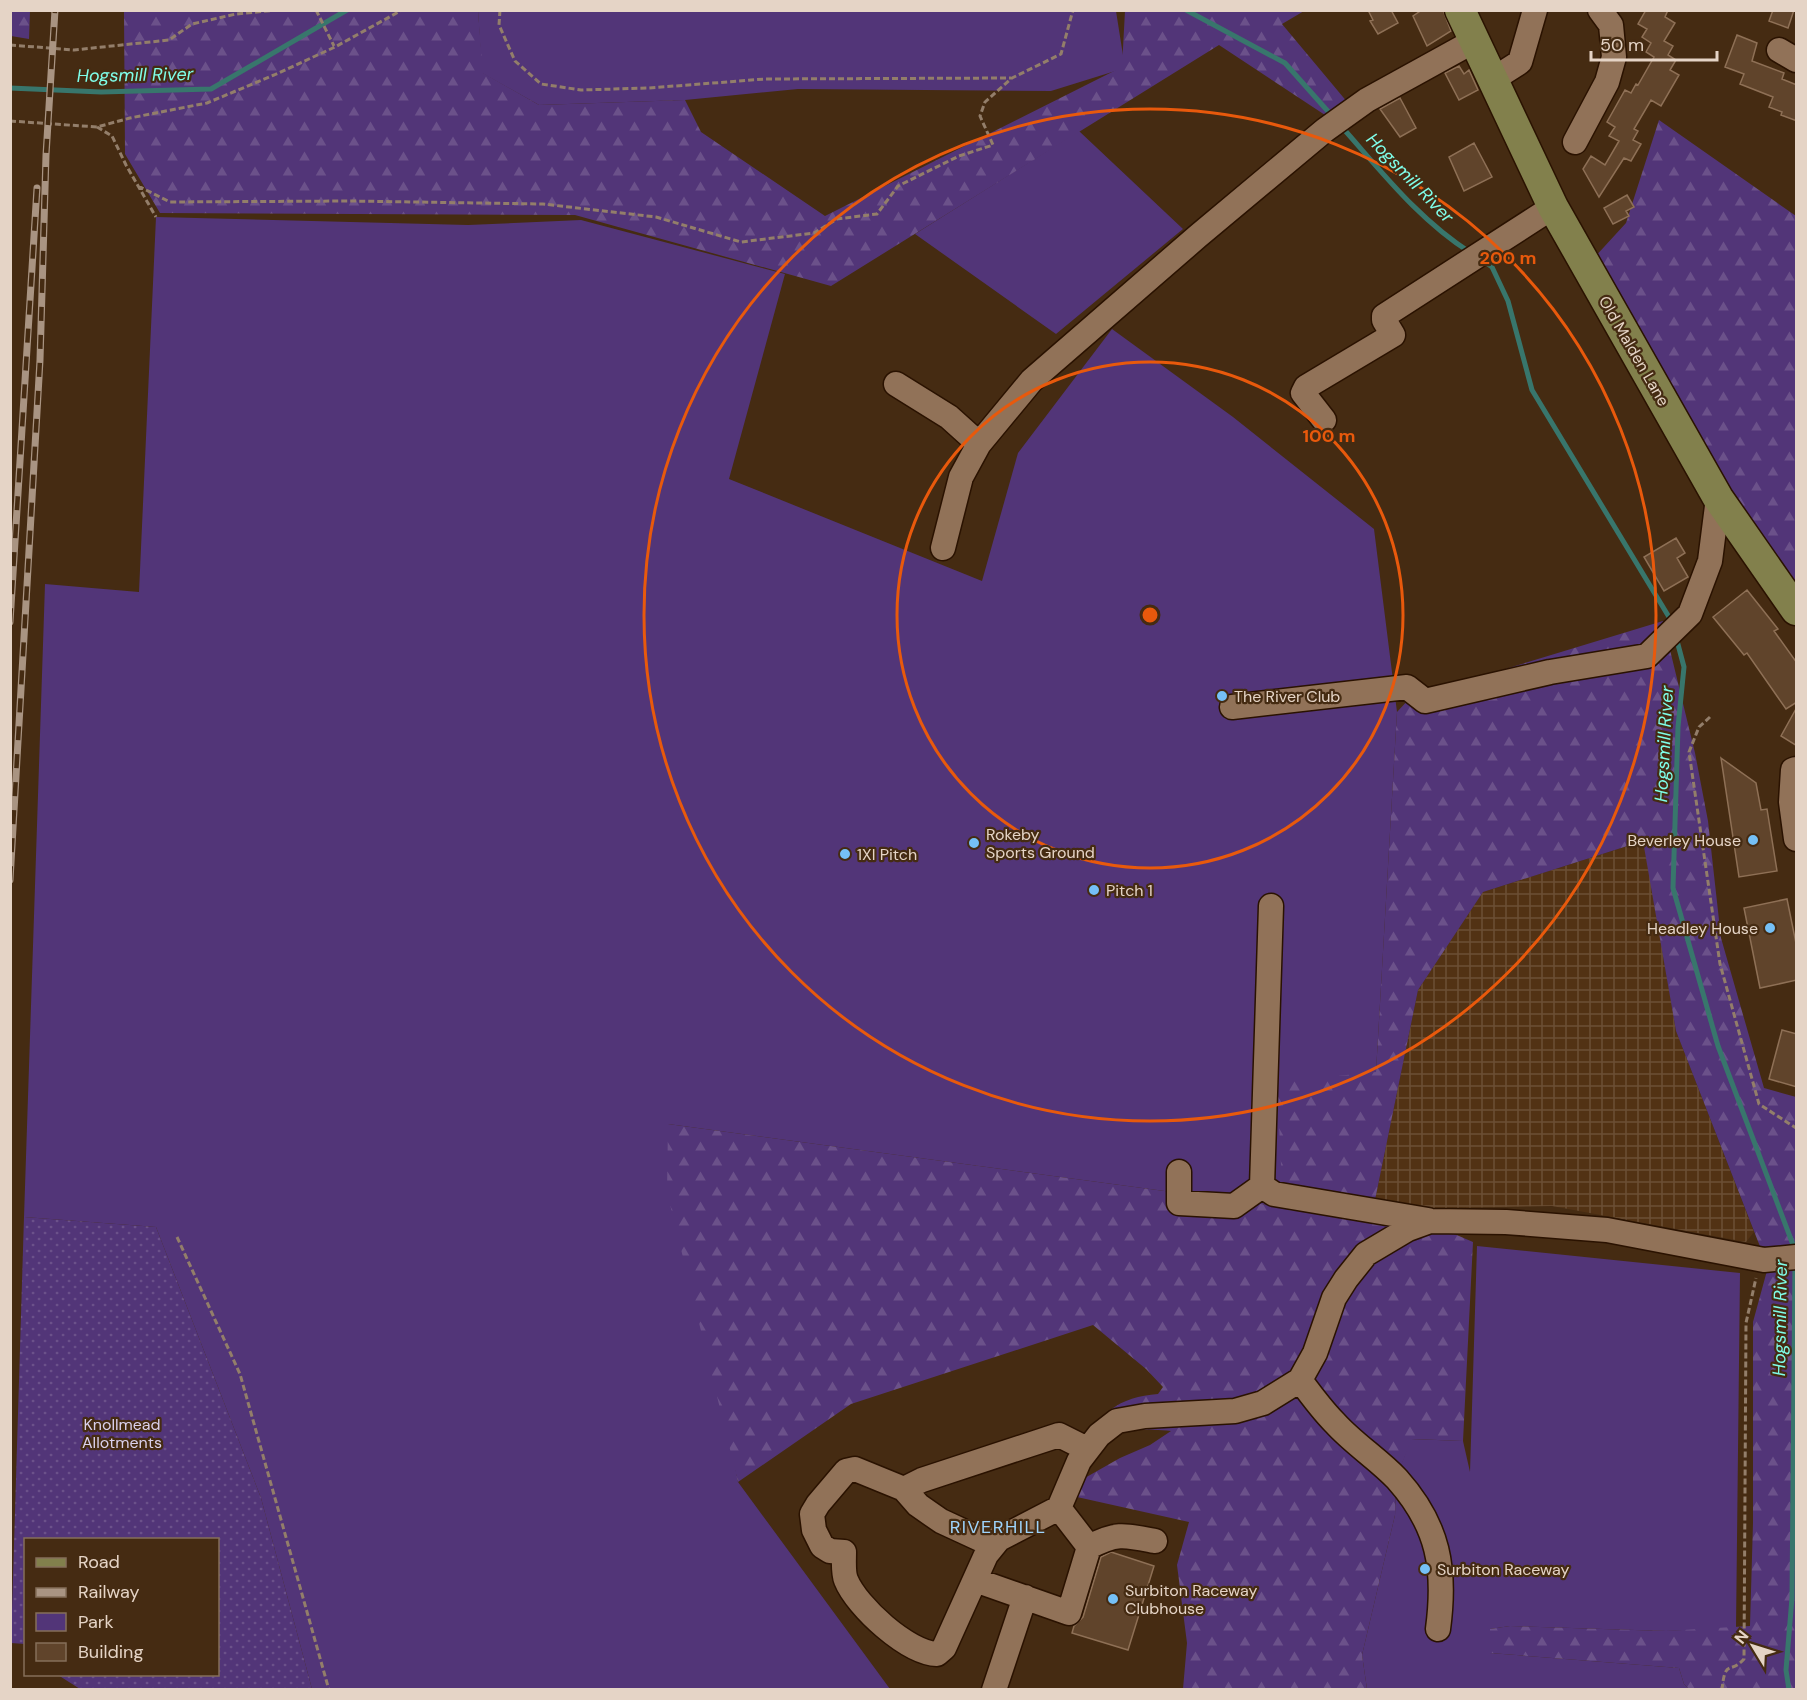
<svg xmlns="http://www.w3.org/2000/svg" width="1807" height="1700" viewBox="0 0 1807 1700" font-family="'DM Sans',sans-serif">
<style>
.industrial{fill:url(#industrial-grid)}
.green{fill:#523578}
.forest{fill:url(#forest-firs)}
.garden{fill:url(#garden-dots)}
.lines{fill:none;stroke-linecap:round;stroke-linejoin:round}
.stream{stroke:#38766c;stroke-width:5}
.building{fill:#60442b;stroke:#8e7056;stroke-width:1.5}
.minor-casing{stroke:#2a1200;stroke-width:27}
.major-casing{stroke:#2a1200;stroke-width:33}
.path{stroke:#937e6a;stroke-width:3;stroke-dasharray:6 3;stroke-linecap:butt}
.minor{stroke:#917258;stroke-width:24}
.major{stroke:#82804c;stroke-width:30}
.rail-casing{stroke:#a99482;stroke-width:7}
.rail{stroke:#452b12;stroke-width:4.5;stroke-dasharray:14;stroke-linecap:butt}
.ring{fill:none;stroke:#e8590c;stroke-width:3}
.poi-dot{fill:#75c0f6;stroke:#452b12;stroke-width:2}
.labels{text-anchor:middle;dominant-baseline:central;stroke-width:4.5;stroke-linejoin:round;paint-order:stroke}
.street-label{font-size:16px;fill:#e5d4c6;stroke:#452b12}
.poi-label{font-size:16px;fill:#e5d4c6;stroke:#452b12;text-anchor:start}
.park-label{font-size:16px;fill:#dad0ec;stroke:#452b12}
.water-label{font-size:18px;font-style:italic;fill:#7ffee9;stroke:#452b12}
.neighbourhood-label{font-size:18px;letter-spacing:1.5px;fill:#9ed4fc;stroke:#452b12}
.centre{fill:#e8590c;stroke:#452b12;stroke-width:3}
.ring-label{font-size:18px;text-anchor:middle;font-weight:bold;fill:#e8590c;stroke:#452b12;stroke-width:4.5;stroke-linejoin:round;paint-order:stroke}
</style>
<defs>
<pattern id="industrial-grid" width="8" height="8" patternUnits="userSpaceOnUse" patternTransform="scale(1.5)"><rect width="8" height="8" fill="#523214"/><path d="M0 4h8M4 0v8" fill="none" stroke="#6b4f35"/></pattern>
<pattern id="forest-firs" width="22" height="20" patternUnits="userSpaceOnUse" patternTransform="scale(1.5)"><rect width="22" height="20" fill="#523578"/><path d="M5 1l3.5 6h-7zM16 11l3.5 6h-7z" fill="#6b518a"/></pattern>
<pattern id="garden-dots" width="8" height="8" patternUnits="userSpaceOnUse" patternTransform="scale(1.5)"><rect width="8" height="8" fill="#523578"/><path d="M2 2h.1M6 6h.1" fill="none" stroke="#6b518a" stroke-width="1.8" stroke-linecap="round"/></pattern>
</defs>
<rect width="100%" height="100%" fill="#452b12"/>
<path class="industrial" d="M1644,841L1676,1031L1754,1232L1746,1242L1552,1206L1446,1208L1410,1215L1375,1200L1418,990L1483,892Z"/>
<path class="green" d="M478,11H1116L1125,68L1051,91L798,89L685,100L539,105L482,73Z
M1079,131L1183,229L1056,334L915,234Z
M156,217L468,225L581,220L785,274L729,479L982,581L1018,453L1112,329L1233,417L1374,529L1397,712L1376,1072L1284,1207L668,1124L738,1482L890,1689H312L261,1498L156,1227L24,1217L45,584L139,592Z
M1477,1246L1740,1273L1736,1629L1666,1631L1510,1626L1490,1629V1653L1679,1668L1684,1684L1689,1689H1367L1362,1655L1395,1515L1396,1478L1411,1439L1463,1441L1470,1472Z"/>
<path class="forest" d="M11,10L30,11L29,39L11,36Z
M124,11H478L483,73L539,105L685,100L701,132L825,216L1122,67L1125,11H1304L1282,24L1348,103L1325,115L1219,45L831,286L575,215L160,213L125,154Z
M1659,120L1796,216V587L1686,435L1593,259L1626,223Z
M1663,621L1695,753L1708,821L1721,938L1764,1088L1796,1097V1689H1689L1684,1684L1679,1668L1490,1653V1629L1510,1626L1666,1631L1750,1626L1753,1523V1322L1768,1267L1676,1031L1643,841L1483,892L1418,990L1375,1200L1473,1242L1463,1441L1412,1439L1396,1478L1395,1515L1362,1655L1367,1689H1183L1187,1643L1177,1565L1189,1522L1077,1497L1076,1483L1120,1458L1150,1445L1171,1431C1149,1428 1121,1434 1109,1411C1124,1399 1139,1396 1158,1394L1163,1387L1146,1369L1093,1325L851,1404L738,1482L667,1192L668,1124L1283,1207L1277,1082L1376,1072L1397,712L1410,698Z"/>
<path class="garden" d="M24,1217L156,1227L261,1498L312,1689H80L58,1675L218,1674V1540H26L25,1644L11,1643Z"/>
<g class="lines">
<path class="stream" d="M1186,10L1285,63L1333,117
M10,88L101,92L211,89L347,10
M1341,126C1382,172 1419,220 1471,253
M1482,260L1492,267L1508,301L1532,390L1672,622
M1676,637L1684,667L1678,727L1673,888L1718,1046L1795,1250
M1789,1690L1786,1670L1792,1598L1795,1263"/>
</g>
<path class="building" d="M1368,10H1391L1398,23L1378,34L1370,21L1373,20Z
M1422,10H1443L1451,31L1427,46L1413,16Z
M1646,10H1668L1665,17L1675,23L1664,41L1673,46L1668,55L1676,60L1670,70L1679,75L1661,106L1651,100L1634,129L1638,131L1633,140L1641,144L1631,161L1624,158L1599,197L1583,169L1591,156L1605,165L1619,141L1609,136L1615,127L1607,122L1625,90L1631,93L1636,84L1638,85L1654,57L1646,52L1651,43L1642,37L1647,29L1638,24Z
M1773,10H1794L1788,28L1769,21Z
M1737,35L1757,43L1752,61L1784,73L1782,79L1797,85V121L1781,115L1782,112L1769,107L1773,97L1740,84L1744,74L1725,67Z
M1459,66L1464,74L1469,70L1478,90L1459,100L1445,73Z
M1400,98L1416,128L1400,137L1380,109Z
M1474,143L1492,177L1464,191L1449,157Z
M1627,195L1634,207L1626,211L1629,216L1613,224L1604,208Z
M1676,538L1685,553L1677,558L1688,577L1664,591L1644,557Z
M1747,590L1778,629L1774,631L1797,663V702L1786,709L1747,653L1744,655L1713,617Z
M1797,707V746L1781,736Z
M1721,758L1756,783L1761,810L1767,809L1777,871L1739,877Z
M1787,899L1797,948V980L1760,988L1744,908Z
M1782,1030L1797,1034V1087L1769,1079Z
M1111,1552L1154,1566L1128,1650L1072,1633L1074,1626L1083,1617L1101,1557Z"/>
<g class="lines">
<g class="minor-casing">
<path id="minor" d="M1779,50L1796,60
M1492,80L1520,62L1535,10
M1575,142L1607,82L1614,57L1611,25L1600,10
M896,384L949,417L979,444
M1324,420L1303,393L1306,387L1393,335L1384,320V316L1553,207
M943,548L961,477L979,444L1032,380L1198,236L1325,130L1367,100L1474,41
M1232,707L1407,687L1425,701L1550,672L1647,656L1690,614L1710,561L1718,498
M1796,769L1793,770L1791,802L1796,839
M1271,906L1262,1186L1274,1194L1428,1220
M1179,1172V1203L1234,1206L1262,1186
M1300,1380C1311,1395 1322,1410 1335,1423C1354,1444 1378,1459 1397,1479C1439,1526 1446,1569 1438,1629
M904,1489L922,1480L1059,1435L1087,1449
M999,1539H980L941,1521L918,1505L904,1489L855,1469L846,1471L818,1504L812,1514L814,1530L822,1546L830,1551L844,1552C844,1561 843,1573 846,1580C857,1607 908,1653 937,1654L944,1648L986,1555L999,1539L1059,1508L1079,1461L1099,1435L1117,1421L1145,1416L1235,1411L1263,1403L1300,1380L1315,1353L1334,1298L1346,1279L1366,1254L1408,1229L1430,1221L1506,1222L1607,1230L1764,1260L1796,1257
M1089,1547C1117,1532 1125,1535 1155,1541
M975,1580L1069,1613L1089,1547L1059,1508
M994,1690L1025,1597"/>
</g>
<g class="major-casing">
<path id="major" d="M1460,10L1553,207L1718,498L1796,610"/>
</g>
<path class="path" d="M316,10L334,46
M500,10L499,25L515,61L541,84L581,90L649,88L765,79L1011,78
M1248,10H1250
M10,45L74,50L169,40L192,24L236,14L277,10
M10,121L97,127L130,118L207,103L274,75L335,47L402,10
M97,127L112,136L126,165L156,217
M138,186L170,202L351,201L543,204L656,217L741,242L814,233L837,219L877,214L898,186L959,156L993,145L980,116L985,102L1012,78L1061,54L1073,10
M1710,717L1699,727L1689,752L1720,964L1759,1104L1796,1128
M177,1237L240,1374L329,1690
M1722,1690C1725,1658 1730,1675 1744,1659L1746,1323L1756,1278"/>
<use href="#minor" class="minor"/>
<use href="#major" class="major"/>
<g class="rail-casing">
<path id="rail" d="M10,622L37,188
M10,880L40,360L46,155L55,10"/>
</g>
<use href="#rail" class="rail"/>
</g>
<g class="ring">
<circle cx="1150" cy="615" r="253"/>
<circle cx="1150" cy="615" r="506"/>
</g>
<g class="poi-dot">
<circle cx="1222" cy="696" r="6"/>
<circle cx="1753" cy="840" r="6"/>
<circle cx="974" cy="843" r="6"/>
<circle cx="845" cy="854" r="6"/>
<circle cx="1094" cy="890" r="6"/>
<circle cx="1770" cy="928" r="6"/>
<circle cx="1425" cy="1569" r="6"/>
<circle cx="1113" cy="1599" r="6"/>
</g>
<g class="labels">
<g class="street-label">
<text transform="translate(1634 351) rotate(60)">Old Malden Lane</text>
</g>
<g class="poi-label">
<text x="1234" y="696">The River Club</text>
<text x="986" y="834">Rokeby<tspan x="986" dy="18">Sports Ground</tspan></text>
<text x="1741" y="840" text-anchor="end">Beverley House</text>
<text x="857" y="854">1XI Pitch</text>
<text x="1106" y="890">Pitch 1</text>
<text x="1758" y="928" text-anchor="end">Headley House</text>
<text x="1437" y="1569">Surbiton Raceway</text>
<text x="1125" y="1590">Surbiton Raceway<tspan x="1125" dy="18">Clubhouse</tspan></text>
</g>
<g class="park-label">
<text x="122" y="1424">Knollmead<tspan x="122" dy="18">Allotments</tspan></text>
</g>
<g class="water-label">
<text transform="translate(135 75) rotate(-1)">Hogsmill River</text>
<text transform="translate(1410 178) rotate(46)">Hogsmill River</text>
<text transform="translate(1664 744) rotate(-87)">Hogsmill River</text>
<text transform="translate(1780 1318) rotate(-89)">Hogsmill River</text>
</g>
<g class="neighbourhood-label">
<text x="998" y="1527">RIVERHILL</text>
</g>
</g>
<circle cx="1150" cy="615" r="9" class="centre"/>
<g class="ring-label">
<text x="1508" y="264">200 m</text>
<text x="1329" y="442">100 m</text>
</g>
<rect width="1807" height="1700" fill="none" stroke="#e5d4c6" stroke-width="24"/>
<rect x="24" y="1538" width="195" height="138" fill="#452b12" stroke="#856f5a" stroke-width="1.5"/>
<rect x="36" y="1558" width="30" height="9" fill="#82804c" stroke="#856f5a" stroke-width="1.5"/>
<text x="78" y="1568" font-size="18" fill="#e5d4c6">Road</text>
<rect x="36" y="1588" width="30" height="9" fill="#a99482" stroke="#856f5a" stroke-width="1.5"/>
<text x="78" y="1598" font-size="18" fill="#e5d4c6">Railway</text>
<rect x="36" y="1613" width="30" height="18" fill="#523578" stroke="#856f5a" stroke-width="1.5"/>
<text x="78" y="1628" font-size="18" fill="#e5d4c6">Park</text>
<rect x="36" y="1643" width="30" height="18" fill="#60442b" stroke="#856f5a" stroke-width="1.5"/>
<text x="78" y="1658" font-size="18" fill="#e5d4c6">Building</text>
<g transform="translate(1753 1646) rotate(308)" stroke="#452b12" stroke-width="4.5" paint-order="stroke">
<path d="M0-4.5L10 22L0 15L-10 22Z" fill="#e5d4c6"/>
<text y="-9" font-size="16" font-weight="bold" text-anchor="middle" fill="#e5d4c6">N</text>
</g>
<path d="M1591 51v9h126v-9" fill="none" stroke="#e5d4c6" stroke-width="3"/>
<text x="1600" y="51" font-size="18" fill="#e5d4c6" stroke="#452b12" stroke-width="4.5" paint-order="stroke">50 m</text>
</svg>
